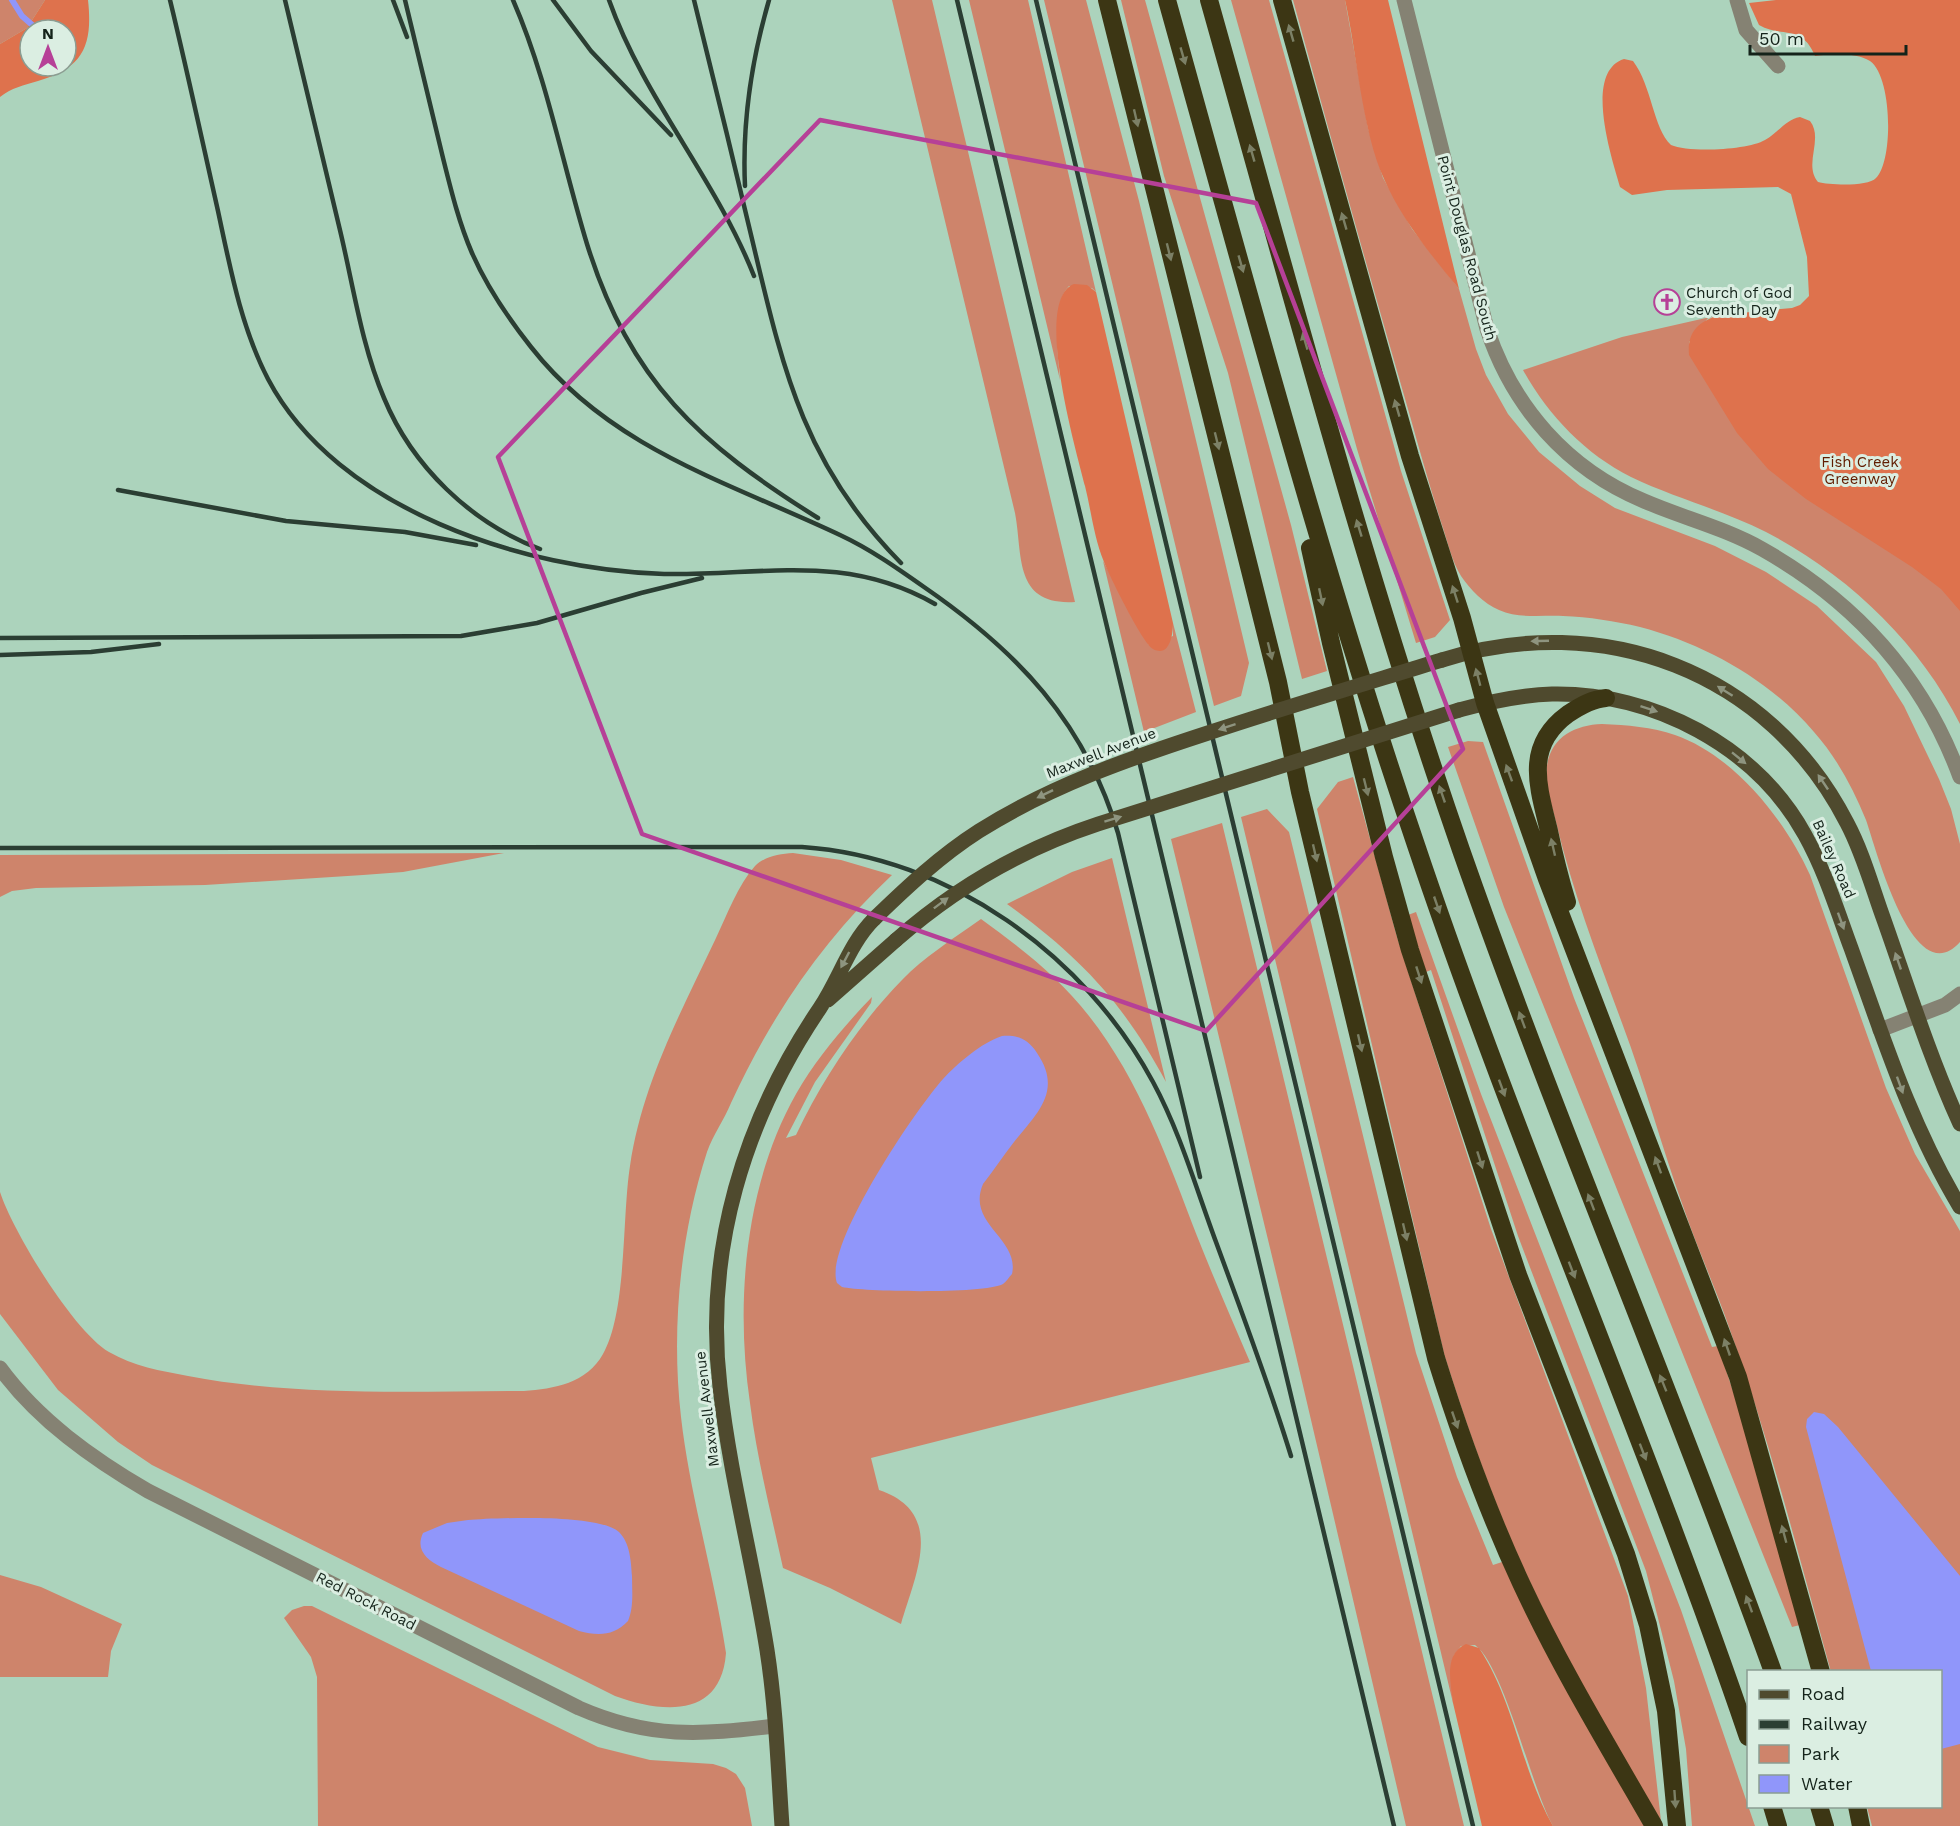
<svg xmlns="http://www.w3.org/2000/svg" width="1960" height="1826" viewBox="0 0 1960 1826" font-family="'Work Sans',sans-serif">
<style>
.green{fill:#ce846b}
.forest{fill:#de724d;fill-rule:evenodd}
.water{fill:#9096fa}
.lines{fill:none;stroke-linecap:round;stroke-linejoin:round}
.stream{stroke:#9096fa;stroke-width:6}
.minor{stroke:#858273;stroke-width:15}
.major{stroke:#4f4a2e;stroke-width:15}
.highway{stroke:#3c3614;stroke-width:18}
.rail{stroke:#2b3e33;stroke-width:4.5}
.major-bridge{stroke:#4f4a2e;stroke-width:15}
.oneway{fill:#7c8066}
.oneway2{fill:#8e947f}
.marked{fill:none;stroke:#b64097;stroke-width:4.5;stroke-linejoin:round}
.labels{text-anchor:middle;dominant-baseline:central;stroke-width:6;stroke-linejoin:round;paint-order:stroke}
.street-label{font-size:15px;fill:#14231a;stroke:#dbeee2}
.poi-label{font-size:15px;fill:#14231a;stroke:#dbeee2;text-anchor:start}
.park-label{font-size:15px;fill:#611d01;stroke:#dbeee2}
</style>
<rect width="100%" height="100%" fill="#acd3bc"/>
<path class="green" d="M0,0H45L27,28L0,44Z
M892,0H932L1075,602C1013,606 1023,555 1015,513Z
M969,0H1028L1096,292L1092,288L1069,286C1051,304 1058,356 1060,380Z
M1044,0H1086L1139,201L1249,663L1241,696L1214,706Z
M1121,0H1145L1291,525L1327,671L1302,679L1228,373L1164,176Z
M1231,0H1269L1401,471L1450,620L1435,637L1416,643L1357,449Z
M1293,0H1345L1368,128L1383,178L1412,229L1459,289L1476,349L1486,375L1508,414L1539,452L1580,486L1615,508L1715,546L1766,572L1817,606L1876,662L1904,706L1939,779L1951,809L1960,844V942C1913,995 1875,845 1866,820C1853,788 1837,758 1814,732C1770,680 1705,644 1640,627C1615,621 1589,617 1563,616C1543,615 1519,619 1499,610C1484,604 1470,589 1461,576C1451,560 1447,539 1441,522C1430,487 1420,452 1410,416C1370,278 1331,139 1293,0Z
M1719,315L1708,318L1689,342V355L1960,370V724C1919,642 1847,574 1766,532C1722,510 1675,498 1631,477C1585,454 1548,415 1523,370L1622,337Z
M1103,561L1149,645L1173,636V623L1196,712L1144,732Z
M1602,724C1627,725 1652,727 1675,735C1735,756 1785,820 1810,875L1886,1088L1915,1154L1960,1231V1826H1872L1867,1807L1940,1806V1672H1831C1799,1557 1770,1441 1730,1330C1716,1289 1698,1250 1684,1209C1662,1148 1645,1084 1622,1023C1597,955 1573,893 1556,822C1552,805 1544,784 1547,766C1551,737 1575,725 1602,724Z
M1468,741L1483,742L1574,998L1712,1347L1718,1346L1739,1409L1800,1625L1792,1627L1504,907L1448,747Z
M1353,777L1397,937L1491,1229L1628,1596L1646,1688L1661,1821C1620,1750 1576,1680 1541,1605C1501,1524 1471,1440 1444,1354L1317,809L1338,782Z
M1267,809L1289,832L1416,1353L1457,1477L1493,1565L1502,1562L1644,1826H1553C1531,1787 1504,1666 1475,1645L1461,1646L1454,1655L1451,1665L1453,1703L1241,817Z
M1222,823L1464,1826H1406L1293,1343L1171,839Z
M504,853L403,872L363,875L205,885L36,888L12,891L0,897V855Z
M793,853L841,860L892,875C822,941 771,1016 731,1103C724,1120 713,1135 707,1152C680,1236 671,1329 681,1417C690,1496 714,1574 726,1653C721,1719 662,1713 615,1696L152,1465L118,1442L58,1390L0,1314V1192C13,1232 74,1332 109,1352C133,1366 161,1371 188,1376C298,1397 413,1391 524,1391C554,1389 587,1383 603,1354C627,1312 622,1217 630,1166C642,1084 681,1012 716,938C727,915 738,885 755,866C765,856 780,854 793,853Z
M1112,858L1166,1082C1123,1002 1080,957 1007,904L1072,872Z
M1416,912L1481,1094L1681,1610L1755,1826H1692L1686,1749L1674,1681L1646,1571L1518,1236L1431,970L1426,972L1408,915Z
M981,919C1021,948 1059,977 1089,1016C1140,1081 1168,1160 1197,1236C1214,1279 1232,1320 1250,1362L871,1458L879,1490C947,1513 915,1575 901,1624L830,1588L783,1568C771,1513 757,1459 750,1403C735,1302 745,1184 796,1094C816,1059 844,1026 872,997L871,1003L815,1082L786,1138L796,1135C822,1080 859,1024 902,980C923,958 954,938 981,919Z
M0,1575L41,1587L122,1624L111,1651L108,1677H0Z
M304,1606H312L598,1747L650,1760L713,1764L726,1768L736,1774L745,1788L752,1826H318L317,1677L311,1657L284,1618L292,1610Z"/>
<path class="forest" d="M45,0H88C93,46 83,68 38,81C24,85 11,88 0,97V44L27,28ZM30,30H66V66H30Z
M1345,0H1388L1459,289C1431,255 1402,220 1384,179C1362,130 1357,54 1345,0Z
M1776,0H1960V611L1941,589L1912,567L1806,499L1768,469L1737,433L1689,355C1687,332 1698,322 1719,315L1792,308L1800,305L1809,296L1807,257L1791,194L1778,187L1667,190L1632,195L1620,187C1612,159 1583,72 1624,59L1633,61C1652,86 1653,128 1671,145C1689,153 1748,150 1765,140C1778,133 1785,120 1800,117L1810,121C1824,139 1803,164 1818,182C1829,185 1868,187 1876,178C1894,160 1892,76 1870,61C1855,52 1832,54 1815,56C1802,24 1782,38 1759,25L1749,3Z
M1074,284L1087,285L1096,292L1173,623C1173,634 1170,658 1153,649C1143,644 1109,575 1104,562C1094,538 1091,510 1085,486C1077,453 1032,300 1074,284Z
M1466,1644L1479,1648C1515,1702 1521,1770 1553,1826H1482L1453,1703C1451,1683 1443,1654 1466,1644Z"/>
<path class="water" d="M1002,1036C1018,1035 1028,1039 1037,1053C1063,1091 1037,1113 1014,1142C1003,1156 994,1170 983,1184C966,1224 1020,1238 1012,1274C1009,1277 1006,1282 1003,1284C985,1294 864,1292 842,1287L837,1283C823,1246 916,1109 943,1079C958,1063 981,1043 1002,1036Z
M1814,1412L1824,1414L1838,1427L1960,1576V1744L1941,1749L1940,1672L1871,1671L1806,1427L1807,1419Z
M468,1520C498,1518 597,1513 619,1532C630,1543 631,1561 632,1576C632,1591 634,1607 628,1621C614,1636 598,1636 579,1631L441,1567C427,1560 415,1550 423,1533L447,1523Z"/>
<g class="lines">
<path class="stream" d="M12,0L22,16L38,30"/>
<path class="minor" d="M1404,0L1487,329C1513,407 1567,469 1644,501C1683,518 1725,528 1762,549C1854,601 1923,676 1960,777
M1737,0L1746,30L1778,66
M1880,1030L1945,1005L1960,994
M0,1368C38,1420 93,1459 148,1491L579,1708C650,1739 700,1735 775,1726"/>
<path class="major" d="M1442,660C1602,609 1769,671 1847,823C1863,853 1872,887 1884,920C1908,988 1930,1058 1960,1124
M1459,710C1489,702 1520,695 1552,694C1653,692 1756,746 1805,835C1825,871 1837,910 1851,948C1883,1037 1911,1126 1960,1207
M828,1000L896,940
M782,1826C778,1767 776,1708 767,1650C753,1562 730,1476 720,1387C704,1251 744,1120 820,1008C840,978 849,944 874,919"/>
<path class="highway" d="M1107,0L1278,682L1300,792L1436,1358C1460,1435 1487,1510 1521,1583C1560,1667 1608,1746 1654,1826
M1167,0C1246,284 1322,569 1417,848C1518,1148 1646,1438 1748,1737
M1209,0C1289,284 1364,571 1461,850C1558,1127 1674,1396 1773,1672
M1282,0L1410,456L1462,618L1485,703L1547,879L1738,1377L1821,1672
M1310,548L1331,643L1384,857L1410,950L1518,1275L1626,1554L1648,1625L1666,1711L1677,1826
M1567,902C1560,879 1554,855 1549,831C1538,786 1524,746 1568,714C1580,706 1592,699 1606,698
M1772,1806L1778,1826
M1819,1806L1825,1826
M1857,1806L1861,1826"/>
<path class="rail" d="M170,0C187,70 202,140 218,211C230,267 241,327 268,379C337,510 525,570 664,574C762,576 844,552 935,604
M285,0C303,75 321,151 339,226C353,283 361,344 384,398C412,466 471,523 540,549
M393,0L407,37
M405,0C418,53 430,106 443,158C451,190 459,223 472,253C487,287 508,318 531,347C611,449 728,482 840,535C870,549 897,568 924,587C1017,651 1085,722 1118,833L1200,1177
M513,0C547,78 562,162 587,244C630,382 700,444 818,518
M553,0L591,51L671,135
M609,0C644,99 716,179 754,276
M694,0C714,80 733,159 752,239C783,369 803,464 901,563
M957,0L1394,1826
M1036,0L1473,1826
M745,186C742,122 751,62 769,0
M118,490L286,521L405,532L476,545
M0,638L461,636L537,623L641,593L702,578
M0,655L91,652L159,644
M0,848L802,847C949,857 1084,954 1153,1082C1180,1132 1196,1188 1216,1242C1242,1313 1269,1384 1291,1456"/>
<path class="major-bridge" d="M874,919C907,887 940,856 979,831C1050,786 1128,759 1208,733C1286,707 1364,684 1442,660
M896,940C956,887 1022,849 1098,824L1459,710"/>
</g>
<defs><path id="oneway-solid" d="M-6-.8H1V-3.2L6.5 0L1 3.2V.8H-6Z" transform="scale(1.5)"/></defs>
<g class="oneway">
<use href="#oneway-solid" transform="translate(1291 33) rotate(-106)"/>
<use href="#oneway-solid" transform="translate(1183 56) rotate(74)"/>
<use href="#oneway-solid" transform="translate(1136 118) rotate(77)"/>
<use href="#oneway-solid" transform="translate(1252 153) rotate(-106)"/>
<use href="#oneway-solid" transform="translate(1344 221) rotate(-106)"/>
<use href="#oneway-solid" transform="translate(1169 252) rotate(76)"/>
<use href="#oneway-solid" transform="translate(1241 264) rotate(74)"/>
<use href="#oneway-solid" transform="translate(1305 341) rotate(-106)"/>
<use href="#oneway-solid" transform="translate(1397 408) rotate(-106)"/>
<use href="#oneway-solid" transform="translate(1217 441) rotate(76)"/>
<use href="#oneway-solid" transform="translate(1359 528) rotate(-107)"/>
<use href="#oneway-solid" transform="translate(1455 594) rotate(-108)"/>
<use href="#oneway-solid" transform="translate(1321 597) rotate(78)"/>
<use href="#oneway-solid" transform="translate(1270 651) rotate(76)"/>
<use href="#oneway-solid" transform="translate(1478 677) rotate(-105)"/>
<use href="#oneway-solid" transform="translate(1509 773) rotate(-110)"/>
<use href="#oneway-solid" transform="translate(1366 787) rotate(76)"/>
<use href="#oneway-solid" transform="translate(1442 794) rotate(-109)"/>
<use href="#oneway-solid" transform="translate(1553 847) rotate(-103)"/>
<use href="#oneway-solid" transform="translate(1315 853) rotate(77)"/>
<use href="#oneway-solid" transform="translate(1437 905) rotate(71)"/>
<use href="#oneway-solid" transform="translate(1419 975) rotate(72)"/>
<use href="#oneway-solid" transform="translate(1522 1020) rotate(-110)"/>
<use href="#oneway-solid" transform="translate(1360 1043) rotate(77)"/>
<use href="#oneway-solid" transform="translate(1502 1088) rotate(70)"/>
<use href="#oneway-solid" transform="translate(1480 1160) rotate(72)"/>
<use href="#oneway-solid" transform="translate(1658 1165) rotate(-110)"/>
<use href="#oneway-solid" transform="translate(1591 1202) rotate(-111)"/>
<use href="#oneway-solid" transform="translate(1405 1232) rotate(77)"/>
<use href="#oneway-solid" transform="translate(1572 1270) rotate(69)"/>
<use href="#oneway-solid" transform="translate(1727 1347) rotate(-109)"/>
<use href="#oneway-solid" transform="translate(1663 1383) rotate(-112)"/>
<use href="#oneway-solid" transform="translate(1455 1420) rotate(71)"/>
<use href="#oneway-solid" transform="translate(1643 1452) rotate(69)"/>
<use href="#oneway-solid" transform="translate(1784 1534) rotate(-105)"/>
<use href="#oneway-solid" transform="translate(1749 1604) rotate(-110)"/>
<use href="#oneway-solid" transform="translate(1675 1799) rotate(86)"/>
</g>
<g class="oneway2">
<use href="#oneway-solid" transform="translate(1540 641) rotate(178)"/>
<use href="#oneway-solid" transform="translate(1725 691) rotate(-148)"/>
<use href="#oneway-solid" transform="translate(1649 709) rotate(18)"/>
<use href="#oneway-solid" transform="translate(1227 727) rotate(162)"/>
<use href="#oneway-solid" transform="translate(1739 758) rotate(39)"/>
<use href="#oneway-solid" transform="translate(1823 782) rotate(-124)"/>
<use href="#oneway-solid" transform="translate(1045 794) rotate(154)"/>
<use href="#oneway-solid" transform="translate(1113 819) rotate(-17)"/>
<use href="#oneway-solid" transform="translate(941 903) rotate(-37)"/>
<use href="#oneway-solid" transform="translate(1841 921) rotate(70)"/>
<use href="#oneway-solid" transform="translate(845 960) rotate(118)"/>
<use href="#oneway-solid" transform="translate(1898 961) rotate(-109)"/>
<use href="#oneway-solid" transform="translate(1900 1085) rotate(70)"/>
</g>
<path class="marked" d="M820,120L1256,203L1463,749L1206,1031L642,834L498,457Z"/>
<defs>
<g id="church-ring" transform="scale(1.35)"><circle r="9.5" fill="#dbeee2" stroke="#b64097" stroke-width="1.5"/><path d="M-1.2-6h2.4v3.5h3.3v2.4h-3.3V6h-2.4V-.1h-3.3v-2.4h3.3Z" fill="#b64097"/></g>
</defs>
<g fill-rule="evenodd">
<use href="#church-ring" x="1667" y="302"/>
</g>
<g class="labels">
<g class="street-label">
<text transform="translate(1467 248) rotate(75)">Point Douglas Road South</text>
<text transform="translate(1101 753) rotate(-21)">Maxwell Avenue</text>
<text transform="translate(1834 859) rotate(66)">Bailey Road</text>
<text transform="translate(707 1409) rotate(-97)">Maxwell Avenue</text>
<text transform="translate(366 1601) rotate(27)">Red Rock Road</text>
</g>
<g class="poi-label">
<text x="1686" y="293">Church of God<tspan x="1686" dy="17">Seventh Day</tspan></text>
</g>
<g class="park-label">
<text x="1860" y="462">Fish Creek<tspan x="1860" dy="17">Greenway</tspan></text>
</g>
</g>
<rect x="1747" y="1670" width="195" height="138" fill="#dbeee2" stroke="#8b9d92" stroke-width="1.5"/>
<rect x="1759" y="1690" width="30" height="9" fill="#4f4a2e" stroke="#8b9d92" stroke-width="1.5"/>
<text x="1801" y="1700" font-size="18" fill="#14231a">Road</text>
<rect x="1759" y="1720" width="30" height="9" fill="#2b3e33" stroke="#8b9d92" stroke-width="1.5"/>
<text x="1801" y="1730" font-size="18" fill="#14231a">Railway</text>
<rect x="1759" y="1745" width="30" height="18" fill="#ce846b" stroke="#8b9d92" stroke-width="1.5"/>
<text x="1801" y="1760" font-size="18" fill="#14231a">Park</text>
<rect x="1759" y="1775" width="30" height="18" fill="#9096fa" stroke="#8b9d92" stroke-width="1.5"/>
<text x="1801" y="1790" font-size="18" fill="#14231a">Water</text>
<g transform="translate(48 48)"><circle r="28" fill="#dbeee2" stroke="#8b9d92" stroke-width="1.5"/>
<path d="M0-4.5L10 22L0 15L-10 22Z" fill="#b64097"/>
<text y="-9" font-size="16" font-weight="bold" text-anchor="middle" fill="#14231a">N</text>
</g>
<path d="M1750 45v9h156v-9" fill="none" stroke="#14231a" stroke-width="3"/>
<text x="1759" y="45" font-size="18" fill="#14231a" stroke="#dbeee2" stroke-width="4.5" paint-order="stroke">50 m</text>
</svg>
